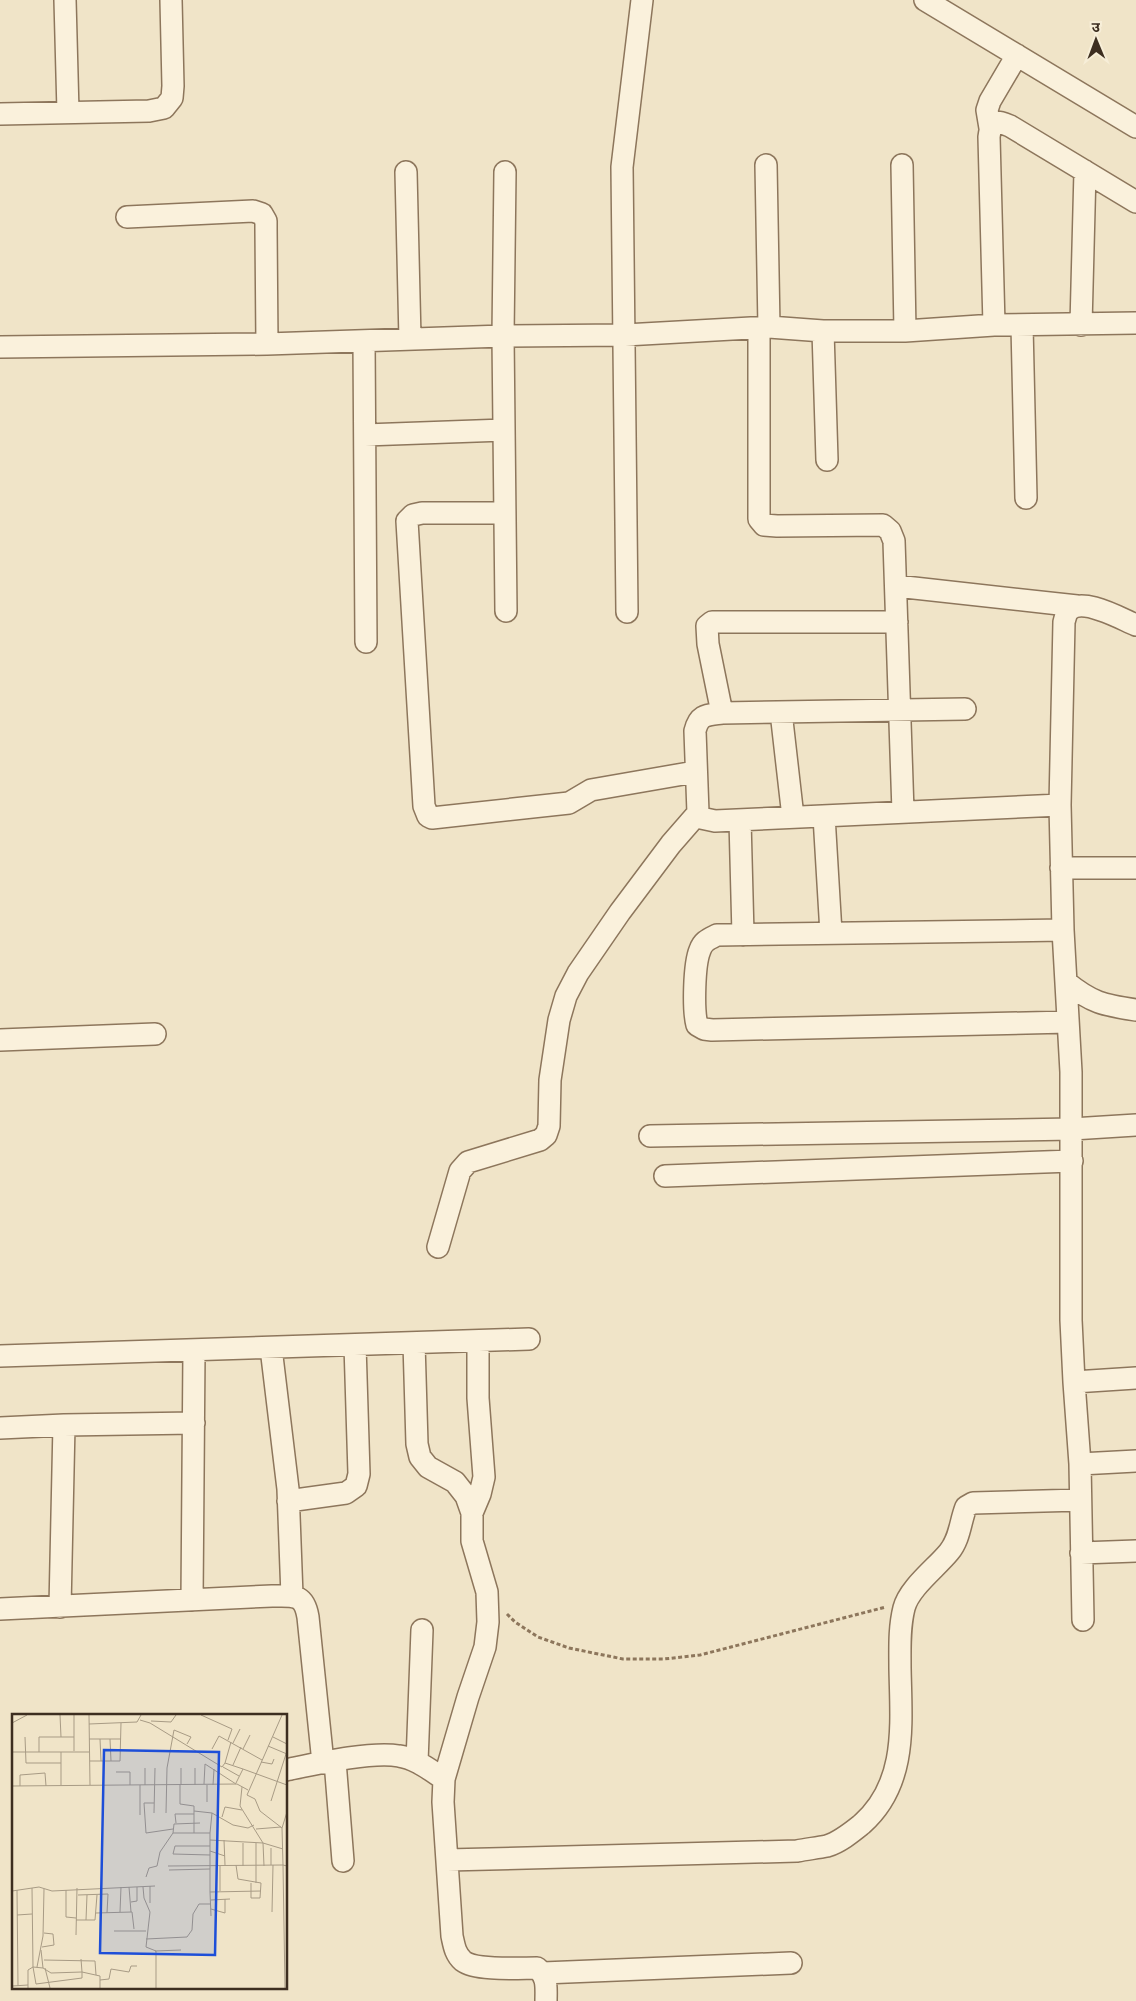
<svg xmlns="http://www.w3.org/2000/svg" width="1136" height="2001" viewBox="0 0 1136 2001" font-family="'Libre Baskerville','Noto Sans Devanagari',serif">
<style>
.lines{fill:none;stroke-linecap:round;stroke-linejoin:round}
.minor-casing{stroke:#8d765c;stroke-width:24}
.path{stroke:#8d765c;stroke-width:3;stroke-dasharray:4 2.5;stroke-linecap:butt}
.minor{stroke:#faf1dc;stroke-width:21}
.inset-road{fill:none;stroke:#a89b85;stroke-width:1}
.view{fill:#1d4ed8;fill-opacity:0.15;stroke:#1d4ed8;stroke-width:2.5}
.inset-edge{fill:none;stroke:#3d2e20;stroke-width:2.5}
</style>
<rect width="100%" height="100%" fill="#f0e4c8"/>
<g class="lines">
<g class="minor-casing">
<path id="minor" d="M65,0L68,112
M925,0L1136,127
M0,114L149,111L164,108L172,98L173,86L171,0
M990,128L987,110L990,101L1017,55
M766,165L769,327
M902,165L905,331
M406,172L410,339
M505,172L503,336L506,611
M127,217L253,211L262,214L266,221V229L267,344
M994,325L989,137C991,120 996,120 1010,126L1136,202
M1081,325L1085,171
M1022,326L1026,498
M759,328V519L764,525L777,526L883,525L890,531L894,541L903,812
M823,331L827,460
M364,341L366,642
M0,347L267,344L503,336L625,335L769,327L823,331H905L994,325L1136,323
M365,435L504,430
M504,513H422L413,515L407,521L424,806L428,816L432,818L569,803L591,790L695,772
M896,586L1077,606
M627,612L622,167L642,0
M965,709L722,713C707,715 699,714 695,731L698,813L701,818L715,821L1060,805L1063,930L1071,1072V1320L1074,1382L1136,1378
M781,712L793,817
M722,713L708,644L707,626L712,622H897
M1060,805L1064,622C1065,619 1066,613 1068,611C1082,596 1121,619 1136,625
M824,816L831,933
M740,820L743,935
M1061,868H1136
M1063,930L717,935C709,939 703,941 700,950C694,964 693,1010 697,1025L704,1029L712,1030L1068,1022
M1066,982C1092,1003 1103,1005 1136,1010
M0,1040L155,1034
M650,1136L1072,1129L1136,1125
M665,1176L1072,1161
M438,1247L460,1171L468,1162L540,1140L546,1135L549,1126L550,1080L559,1020L566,996L578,973L620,912L671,844L698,813
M414,1343L417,1444L420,1457L428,1467L455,1482L466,1496L472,1513V1541L487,1592L488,1622L485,1647L468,1697L444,1779L443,1802L452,1936C454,1945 455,1954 463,1961C476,1971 519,1968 537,1968C548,1977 546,1988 546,2001
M271,1348L288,1489L292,1596
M0,1356L529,1339
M1074,1382L1080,1464L1083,1620
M64,1425L194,1423
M0,1428L64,1425L60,1607
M1080,1464L1136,1461
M288,1501L346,1493L356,1486L359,1474L355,1345
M472,1513L480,1494L484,1477L478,1398V1341
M1081,1553L1136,1551
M192,1600L194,1351
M0,1609L272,1596C293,1596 304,1593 308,1617L323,1763
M335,1761L343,1861
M417,1762L422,1630
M286,1770C315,1764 371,1751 399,1756C415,1758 430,1770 444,1779
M447,1860L797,1851C807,1849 817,1848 827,1846C840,1842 852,1832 862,1824C908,1783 901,1724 900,1668C900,1648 899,1628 904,1608C909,1588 936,1568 949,1552C960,1539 960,1522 966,1507L973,1503L1080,1500
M543,1973L791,1963"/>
</g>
<path class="path" d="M507,1614L515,1622L538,1637L569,1648L623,1659H664L700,1655L886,1607"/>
<use href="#minor" class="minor"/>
</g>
<g transform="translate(12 1714)">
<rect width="275" height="275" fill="#f0e4c8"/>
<path class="inset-road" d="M48,1L49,23M77,1L78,71M189,1L220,15L216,26M270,1L235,81L243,85L248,97L270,114L271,151L275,152M128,6L138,9L210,53L213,49L231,55L224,69M139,7L159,8L164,1M0,9L15,1M77,10L125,8L129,1M13,23L14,49H49M261,23L275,30M77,25H109M88,25L89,47M98,25L99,47M221,29L228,15M256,32L275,40M200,35L207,22L250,46M231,35L238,21M62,37V1M0,38H77M27,38V23H62M49,38V71M78,47H108L109,9M249,48L260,50L262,45M213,49L219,28M221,51L229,33M211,53L227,62M133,54V71M169,54V70M183,54V71M231,55L275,71M104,58H118V71M168,70V90L182,92V119M192,70L193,50L224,70M195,71V88M201,71L202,55M0,72L225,70L236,76M8,72V61L33,59L34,72M230,73L228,92L251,129L271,135M259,87L274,40M142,89H132L134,119L161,115M182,97L200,99M142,99L143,54M154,99L155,54L162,16L179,23L175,30M128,101V71M210,103L213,93L230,96M164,109L163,100H182M188,109L162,110L161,119H198V178L249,177M270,114L275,98M244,115L269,113M198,119L200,99L221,111L236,114L242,111M198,126L251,129L252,152M212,126L213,151M231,129V152M198,132H163L161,140L198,141M259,134V151M198,137L213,142M224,151L226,165L249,169L248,184H239V169M156,152L271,151L273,274M157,156L198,155M134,163L137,154L145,152L148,138L161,119M244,169V129M117,173L119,198M131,173L132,184L138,198L134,233L144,237V274M5,176L6,272M54,176V203L64,204M0,177L27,173L40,177L143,172M208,177V152M198,178L199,202M66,181L96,180L95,199M199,186L218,185M119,188L125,187V173M138,189V172M199,195L213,199V185M108,198L109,173M260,198L261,151M84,199L120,198L122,215M5,201L20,200M64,206H83L85,181M74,206L75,181M102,217H134M64,221L65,174M134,225L175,223L180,216L181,200L187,190H199M30,233L42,231L41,220L32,219M29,236L31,254M143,237L169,236M69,245L70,258L88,262V274M32,246L83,247L84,261M25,253L31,222L32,175M33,254L38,274M88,266L97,265L99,255L117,258L119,252H125M0,272L16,271M16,274V256L21,253L24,270L70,264V258L39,259L31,254L21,253L20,174"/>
<path class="view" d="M92,36L207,38L203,241L88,239Z"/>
<rect width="275" height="275" class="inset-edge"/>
</g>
<g transform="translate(1096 40) rotate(359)" stroke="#f7eed8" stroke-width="4" paint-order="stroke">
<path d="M0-4L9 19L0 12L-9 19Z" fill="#3d2e20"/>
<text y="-8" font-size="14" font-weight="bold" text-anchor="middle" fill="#3d2e20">उ</text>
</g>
</svg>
